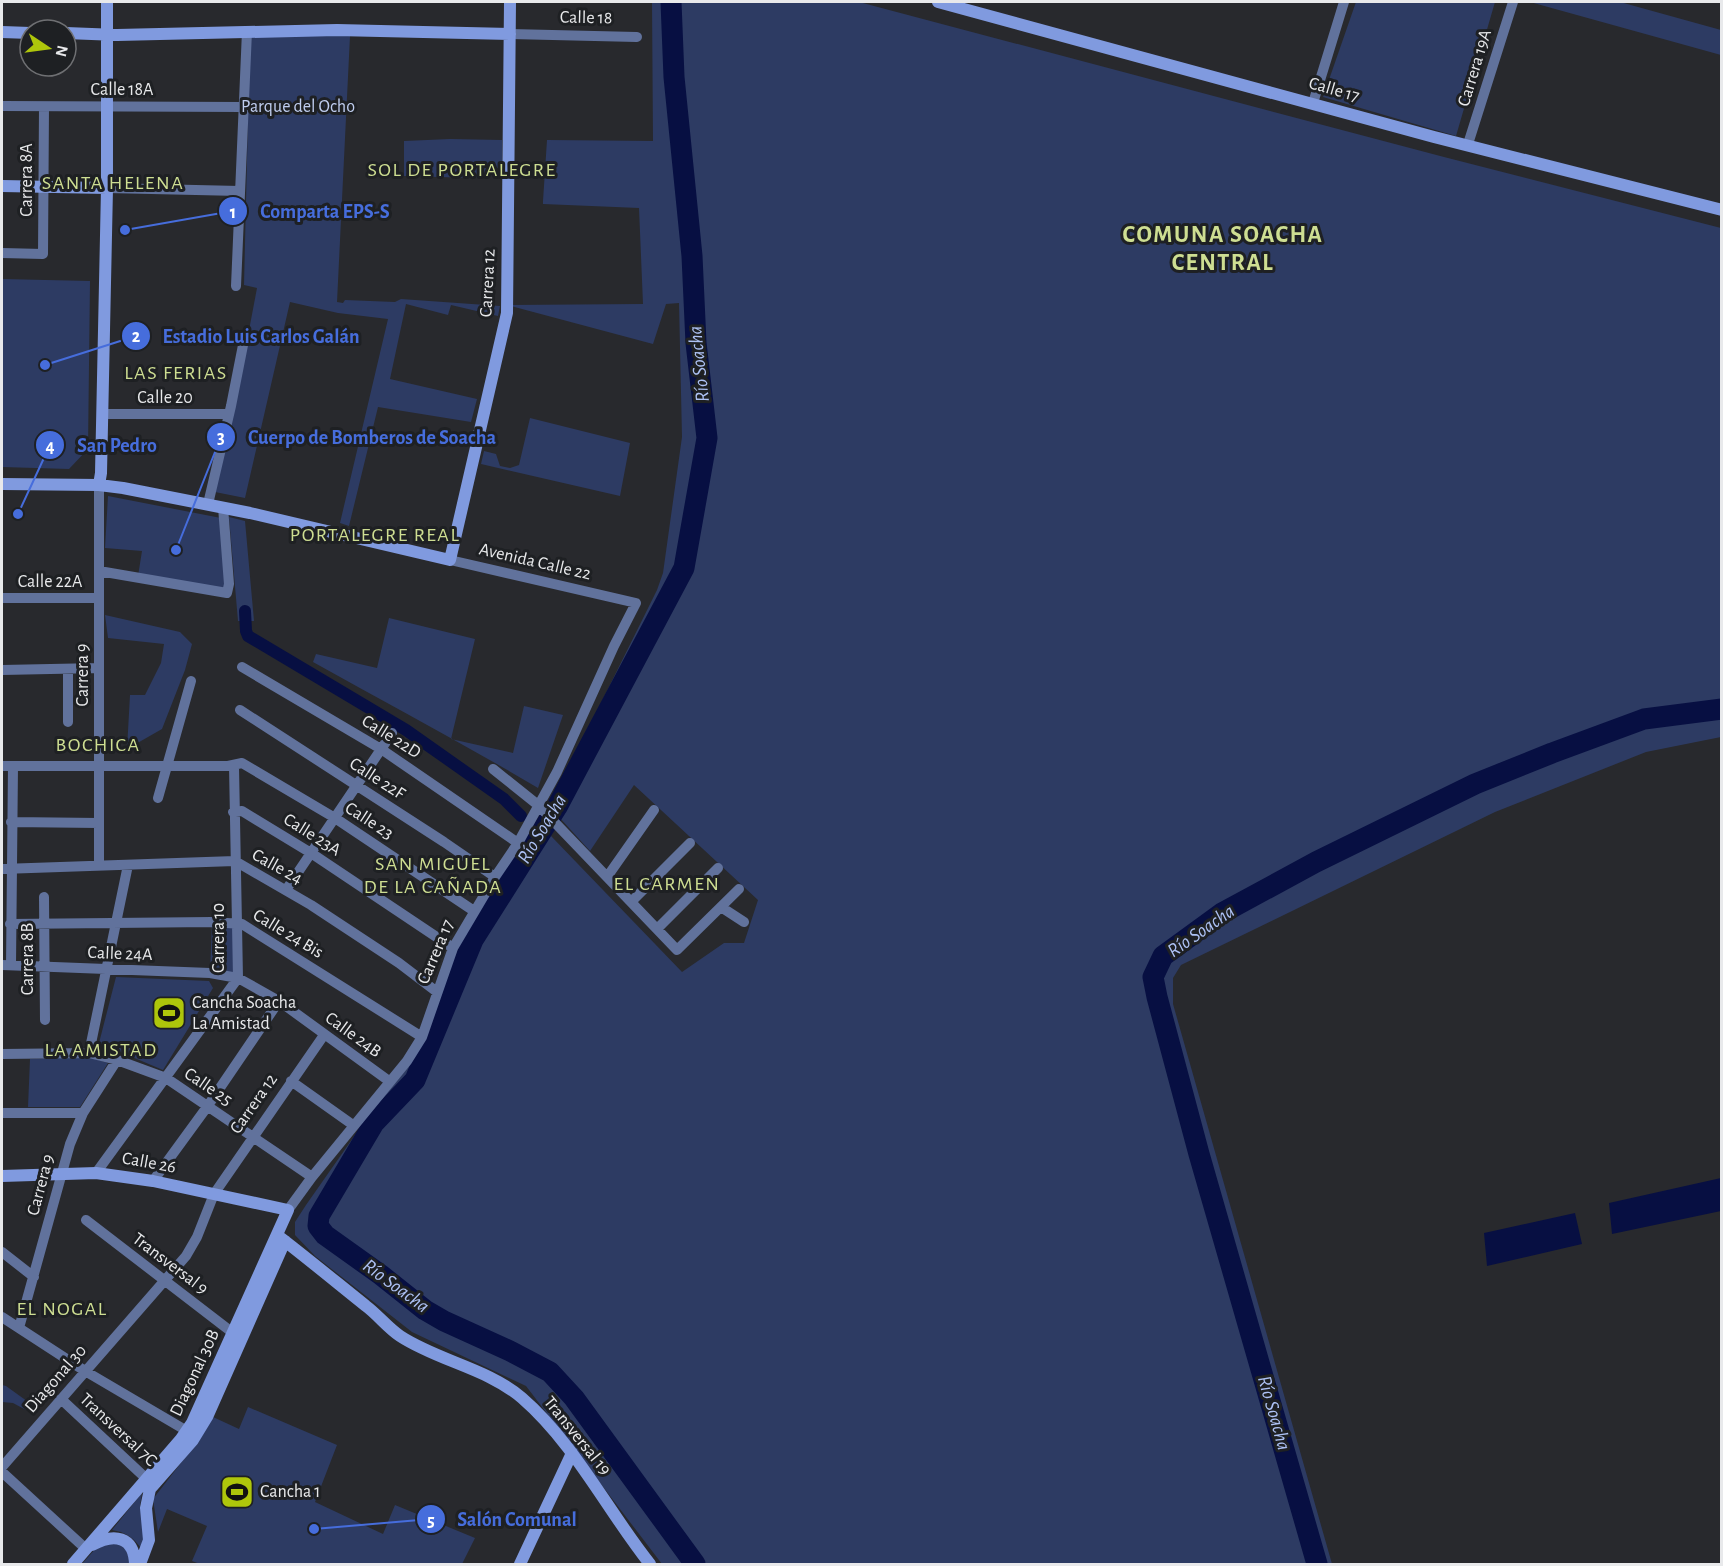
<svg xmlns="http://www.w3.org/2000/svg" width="1723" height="1566" viewBox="0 0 1723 1566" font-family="'Alegreya Sans',sans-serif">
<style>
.green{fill:#2d3b63;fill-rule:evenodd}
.water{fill:#070f42}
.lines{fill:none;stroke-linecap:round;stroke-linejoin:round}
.canal{stroke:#070f42;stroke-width:12}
.river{stroke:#070f42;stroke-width:21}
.street{stroke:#61729c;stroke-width:10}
.secondary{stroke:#809adf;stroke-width:12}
.labels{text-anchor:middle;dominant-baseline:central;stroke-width:6;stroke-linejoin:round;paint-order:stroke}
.street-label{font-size:18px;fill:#e8e9eb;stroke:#1e2023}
.park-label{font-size:18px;fill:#bfcdef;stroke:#1e2023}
.poi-label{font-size:18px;fill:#e8e9eb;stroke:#1e2023;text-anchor:start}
.neighbourhood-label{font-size:20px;letter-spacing:1.5px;fill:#cede92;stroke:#1e2023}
.water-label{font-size:20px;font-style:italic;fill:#adc1f4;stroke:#1e2023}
.district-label{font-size:24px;font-weight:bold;letter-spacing:1.5px;fill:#cede92;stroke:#1e2023}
.leader{fill:none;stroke:#466ddc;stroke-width:2}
.callout-dot{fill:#466ddc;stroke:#1e2023;stroke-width:2}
.mark-label{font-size:18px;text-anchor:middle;font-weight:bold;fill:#fff}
.callout-label{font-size:20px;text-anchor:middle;font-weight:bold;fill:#466ddc;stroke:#1e2023;stroke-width:6;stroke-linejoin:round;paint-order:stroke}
</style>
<rect width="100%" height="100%" fill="#28292d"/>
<path class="green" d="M652,2H859L1444,157L1721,228V737L1646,752L1495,812L1181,965L1173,978V1004L1332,1564H662L526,1386L412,1332L315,1256L295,1235V1222L306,1205L374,1108L419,1054L459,951L551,804L657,590L663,573L682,437L679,303L666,304L653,344L507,305L643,304L639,208L543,204V201L547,140L653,141ZM634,785L758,900L744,943H724L682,972L551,836L552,829L559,817L590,851Z
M1356,2H1495L1456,136L1323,97Z
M1530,2H1620L1721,30V55Z
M250,36H350L337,302L343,303L345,300L395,302L401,299L500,306L498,316L451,305L448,315L406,304L390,379L477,399L471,422L378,407L349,526L340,523L388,319L338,313L290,302L245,498L215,492L233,415L257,288L244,285Z
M450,139L502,140V166L475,178L404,176V141Z
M2,279L90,281L88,449L69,469L2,467Z
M530,418L630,443L620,496L481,464L484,451L496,454L500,466L510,468L519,465Z
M108,496L221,518L226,592L138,576L142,551L105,548Z
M229,517L245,521L254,621H238Z
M105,615L180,632L192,644L185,670L162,729L127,749L130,695H145L161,663L164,644L108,638Z
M389,618L475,639L451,739L513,753L524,706L563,715L538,788C464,744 388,704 313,662L316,654L377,668Z
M212,922L236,923L238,978L210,973Z
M116,977L209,981L213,988L163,1070L99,1043Z
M89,1057L108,1063L80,1107H28L30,1059Z
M2,1385L6,1386L31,1404L26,1410L13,1403L2,1402Z
M248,1407L337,1445L315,1502L383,1534L395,1505L475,1538L462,1564H200L192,1561L207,1526L167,1509L158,1532L153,1499L201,1437L213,1417L239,1429Z
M142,1493L140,1505L145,1532L141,1548C133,1537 125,1532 112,1530Z
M110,1541L125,1547L131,1564H82L96,1548Z"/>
<path class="water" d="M1721,1178V1211L1612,1234L1609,1203Z
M1575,1213L1582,1244L1487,1266L1484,1233Z"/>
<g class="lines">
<path class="canal" d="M245,611L246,631L248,636L406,730L504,799L521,816"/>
<path class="river" d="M671,2L674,77L692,256L696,343L707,438L684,568L557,807L473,940L415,1080L374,1123L319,1216L318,1226L325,1235L381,1275L425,1310L444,1321L510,1351L550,1372L574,1398L695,1564
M1317,1564L1199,1154L1157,997L1153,977L1163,956L1222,913L1316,862L1475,784L1552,753L1644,719L1722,709"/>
<path class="street" d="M510,34L637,37
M1313,103L1344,2
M2,106L243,107
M1468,144L1513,2
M107,188L240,191
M2,253L43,254L44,107
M236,286L247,31
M102,414H229
M208,504L231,406L245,335
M99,571L227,593L229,584L223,507
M2,598H99
M242,667L381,749L518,843
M68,669V722
M2,670L99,668
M240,710L444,842L495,877
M2,766H228L242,763L335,818L474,911
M493,769L538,805L677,950L739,889
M158,798L191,681
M233,812L242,811L311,853L453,948
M11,822L99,823
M99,866V485
M2,869L235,861L311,905L399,963L437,992
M607,877L654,810
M286,890L392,733
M44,897L45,1020
M631,902L690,843
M721,907L744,922
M10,924L212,922L242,924L422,1037
M657,929L718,868
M2,965L210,973L238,978L279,1001L389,1081
M11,965L13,766
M89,1053L128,865
M2,1054L89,1053L117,1060L166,1078L312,1177
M291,1081L353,1125
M2,1113H83
M96,1173L238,978L234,766
M153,1181L207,1107L279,1001
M288,1210L312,1177L407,1061L422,1037L453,948L495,877L518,843L557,772L614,646L636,603L450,560
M86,1220L233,1333
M2,1252L34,1277
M2,1317L85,1371L187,1431
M19,1328L70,1144L83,1113L117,1060
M61,1399L151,1483
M2,1467L186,1256L197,1237L214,1194L324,1035
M2,1472L86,1549"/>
<path class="secondary" d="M938,2L1434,137L1722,210
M2,32L30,33
M66,33L117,35L337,30L510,34
M2,186L107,188
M2,484L99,485L123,488L250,513L450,560L507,313L510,2
M99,485L101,473L107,188V2
M2,1176L96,1173L153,1181L288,1210L192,1423L181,1439L73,1564
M277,1235C307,1258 336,1282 366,1306C378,1315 388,1328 400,1336C438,1361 487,1368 522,1398C575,1444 607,1510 650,1564
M92,1545C114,1533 134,1536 135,1564
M140,1564L149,1540L146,1508L150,1489L193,1440L207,1417L285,1241
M520,1564L572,1453"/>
</g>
<defs>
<g id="stadium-square" transform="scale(1.725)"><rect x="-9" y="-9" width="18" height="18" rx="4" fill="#aec60b" stroke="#1e2023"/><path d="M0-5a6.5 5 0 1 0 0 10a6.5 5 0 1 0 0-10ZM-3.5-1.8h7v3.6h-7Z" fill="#111"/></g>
</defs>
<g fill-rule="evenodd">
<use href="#stadium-square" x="169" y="1013"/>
<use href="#stadium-square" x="237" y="1492"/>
</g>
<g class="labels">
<g class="street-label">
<text transform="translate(586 18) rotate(1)">Calle 18</text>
<text transform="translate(1475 68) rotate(-73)">Carrera 19A</text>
<text x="122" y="90">Calle 18A</text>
<text transform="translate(1334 90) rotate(16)">Calle 17</text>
<text transform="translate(27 180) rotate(-90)">Carrera 8A</text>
<text transform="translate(488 283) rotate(-87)">Carrera 12</text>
<text x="165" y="398">Calle 20</text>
<text transform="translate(535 562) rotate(13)">Avenida Calle 22</text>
<text x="50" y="582">Calle 22A</text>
<text transform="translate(83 675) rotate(-90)">Carrera 9</text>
<text transform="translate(391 737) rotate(32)">Calle 22D</text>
<text transform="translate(377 779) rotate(33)">Calle 22F</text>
<text transform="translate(369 821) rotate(33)">Calle 23</text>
<text transform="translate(312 835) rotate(32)">Calle 23A</text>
<text transform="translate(277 867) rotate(29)">Calle 24</text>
<text transform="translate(288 934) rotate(31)">Calle 24 Bis</text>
<text transform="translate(219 938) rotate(-90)">Carrera 10</text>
<text transform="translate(436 952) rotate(-67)">Carrera 17</text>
<text transform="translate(120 954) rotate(2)">Calle 24A</text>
<text transform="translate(28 959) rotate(-90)">Carrera 8B</text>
<text transform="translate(353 1035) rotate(36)">Calle 24B</text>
<text transform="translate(208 1087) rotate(34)">Calle 25</text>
<text transform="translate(254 1104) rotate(-55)">Carrera 12</text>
<text transform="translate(149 1163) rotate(10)">Calle 26</text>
<text transform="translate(41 1185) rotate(-75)">Carrera 9</text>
<text transform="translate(170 1264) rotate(37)">Transversal 9</text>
<text transform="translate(195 1373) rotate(-65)">Diagonal 30B</text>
<text transform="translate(56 1379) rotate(-49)">Diagonal 30</text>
<text transform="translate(118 1430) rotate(43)">Transversal 7C</text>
<text transform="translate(577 1436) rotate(51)">Transversal 19</text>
</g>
<g class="park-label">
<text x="298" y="107">Parque del Ocho</text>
</g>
<g class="poi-label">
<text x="192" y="1003">Cancha Soacha<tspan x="192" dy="21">La Amistad</tspan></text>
<text x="260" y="1492">Cancha 1</text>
</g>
<g class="neighbourhood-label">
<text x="462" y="170">SOL DE PORTALEGRE</text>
<text x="113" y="183">SANTA HELENA</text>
<text x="176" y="373">LAS FERIAS</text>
<text x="375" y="535">PORTALEGRE REAL</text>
<text x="98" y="745">BOCHICA</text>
<text x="433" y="864">SAN MIGUEL<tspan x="433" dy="23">DE LA CAÑADA</tspan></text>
<text x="667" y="884">EL CARMEN</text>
<text x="101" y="1050">LA AMISTAD</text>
<text x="62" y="1309">EL NOGAL</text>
</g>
<g class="water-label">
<text transform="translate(699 364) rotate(-96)">Río Soacha</text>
<text transform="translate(542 829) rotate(-59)">Río Soacha</text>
<text transform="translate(1201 931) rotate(-35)">Río Soacha</text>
<text transform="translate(396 1286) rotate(36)">Río Soacha</text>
<text transform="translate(1274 1413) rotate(74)">Río Soacha</text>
</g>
<g class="district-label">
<text x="1223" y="235">COMUNA SOACHA<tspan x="1223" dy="28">CENTRAL</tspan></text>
</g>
</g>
<path class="leader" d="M125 230L233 211M45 365L136 336M176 550L221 437M18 514L50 445M314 1529L431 1519"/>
<g class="callout-dot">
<circle cx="125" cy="230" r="6"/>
<circle cx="45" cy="365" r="6"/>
<circle cx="176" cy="550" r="6"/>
<circle cx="18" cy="514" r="6"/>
<circle cx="314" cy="1529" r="6"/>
<circle cx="233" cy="211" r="15"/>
<circle cx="136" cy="336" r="15"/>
<circle cx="221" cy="437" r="15"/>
<circle cx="50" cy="445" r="15"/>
<circle cx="431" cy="1519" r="15"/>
</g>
<g class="mark-label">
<text x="233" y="218">1</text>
<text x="136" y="342">2</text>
<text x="221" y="443">3</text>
<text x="50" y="452">4</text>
<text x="431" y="1526">5</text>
</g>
<g class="callout-label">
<text x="325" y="218">Comparta EPS-S</text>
<text x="261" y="343">Estadio Luis Carlos Galán</text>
<text x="372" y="444">Cuerpo de Bomberos de Soacha</text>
<text x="117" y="452">San Pedro</text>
<text x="517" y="1526">Salón Comunal</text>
</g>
<rect width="1723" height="1566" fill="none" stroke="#e8e9eb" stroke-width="6"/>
<g transform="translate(48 48) rotate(103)"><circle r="28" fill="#1e2023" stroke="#6f7073" stroke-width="1.5"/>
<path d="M0-4.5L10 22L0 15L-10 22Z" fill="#aec60b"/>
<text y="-9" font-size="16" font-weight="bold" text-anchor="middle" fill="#e8e9eb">N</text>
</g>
</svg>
